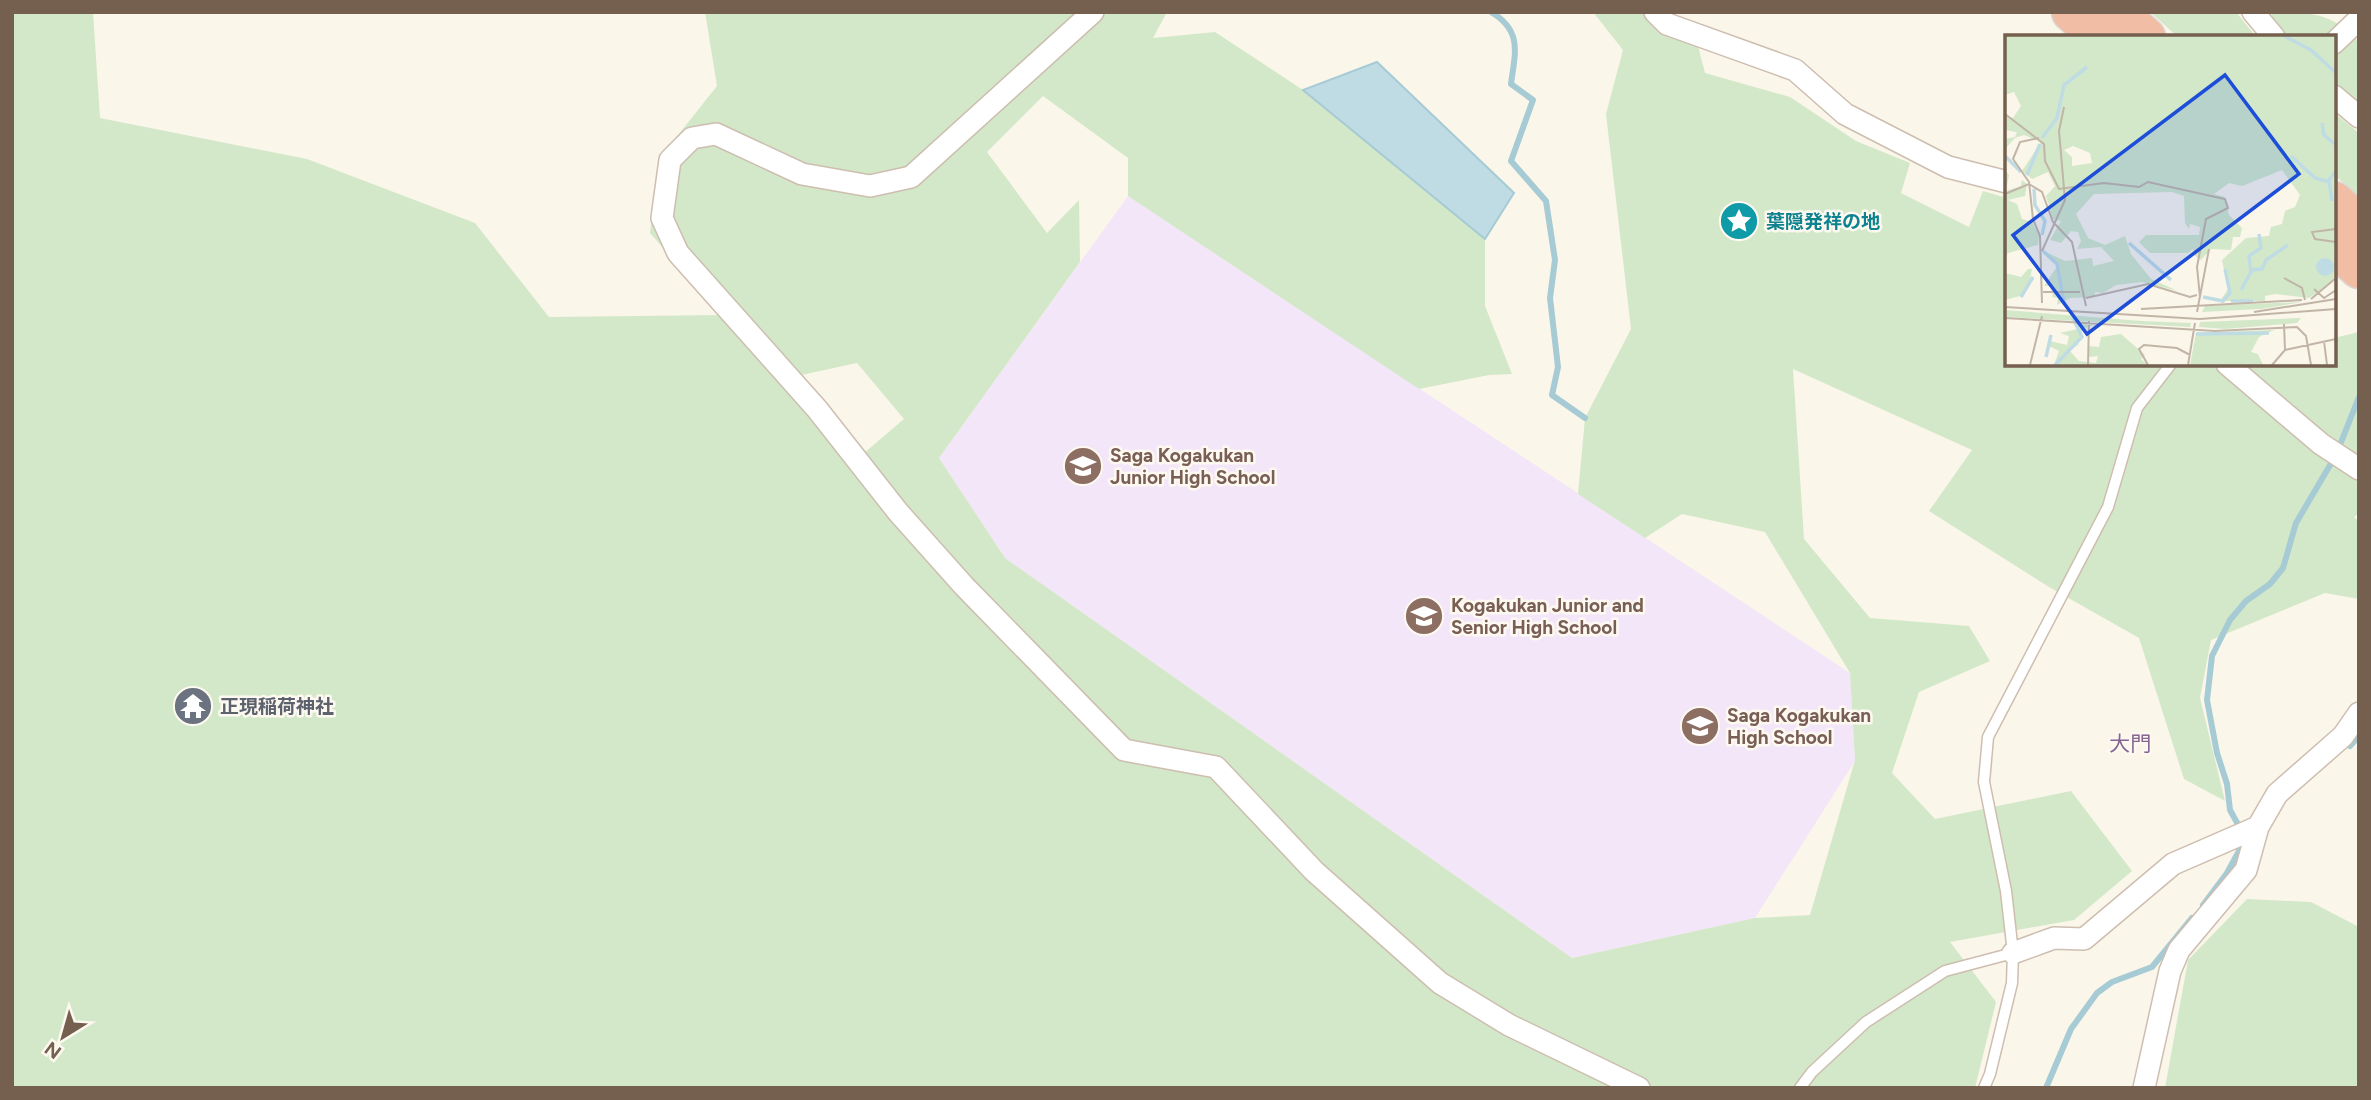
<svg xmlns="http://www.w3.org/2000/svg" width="2371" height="1100" viewBox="0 0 2371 1100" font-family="Figtree,'Noto Sans JP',sans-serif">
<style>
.education{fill:#f3e6f8}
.green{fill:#d3e8c9;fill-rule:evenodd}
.water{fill:#bfdce4;stroke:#a6cbd5;stroke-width:2}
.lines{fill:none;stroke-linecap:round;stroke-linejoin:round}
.stream{stroke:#a6cbd5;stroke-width:6}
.service-casing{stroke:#cdbeb0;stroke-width:13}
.minor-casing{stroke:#cdbeb0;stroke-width:24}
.motorway-casing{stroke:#dbd5d1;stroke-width:41}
.service{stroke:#fff;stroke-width:10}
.minor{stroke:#fff;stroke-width:21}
.motorway{stroke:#f1bea5;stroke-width:38}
.labels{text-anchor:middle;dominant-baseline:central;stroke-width:5;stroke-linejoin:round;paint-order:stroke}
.culture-label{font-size:19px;font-weight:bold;fill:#0d838f;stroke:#fef9f0;text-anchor:start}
.education-label{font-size:19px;font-weight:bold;fill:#785e54;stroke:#fef9f0;text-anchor:start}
.worship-label{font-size:19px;font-weight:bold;fill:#5b616d;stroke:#fef9f0;text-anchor:start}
.neighbourhood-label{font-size:21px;fill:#856690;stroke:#fef9f0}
.inset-river{fill:none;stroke:#bfdce4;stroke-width:3.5}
.inset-road{fill:none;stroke:#c1b5a7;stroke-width:2}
.view{fill:#1d4ed8;fill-opacity:0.15;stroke:#1d4ed8;stroke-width:3.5}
.inset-edge{fill:none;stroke:#755f4f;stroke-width:3.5}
</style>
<rect width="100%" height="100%" fill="#fbf6ea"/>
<path class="education" d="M1128,196L1850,673L1855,761L1755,918L1572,958L1005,558L939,458Z"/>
<path class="green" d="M12,12H93L100,118L307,159L475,223L549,317L722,315L650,233L659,159L717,86L705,12H1167L1153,38L1215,32L1303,90L1485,239V306L1512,374L1489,375L1419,389L1128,196V158L1043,96L987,152L1047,233L1079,200L1080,262L939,458L1005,558L1572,958L1755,918L1810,915L1855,760L1850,673L1765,532L1682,514L1645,538L1578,494L1585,418L1631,329L1606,114L1623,50L1593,12H1655L1695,34L1705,73L1790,97L1856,141L1910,163L1901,193L1969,227L1983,191L2007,198V364H2334V338L2359,332V513L2354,517L2359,522V599L2325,593L2211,640L2200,698L2225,801L2184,779L2139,638L2049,587L1929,511L1972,450L1793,369L1804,539L1870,618L1969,626L1990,661L1919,692L1892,773L1935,819L2071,791L2132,871L2074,920L1950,942L1996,1002L1975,1088H12ZM857,363L904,419L850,465L783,379Z
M2150,12H2236L2256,37H2178Z
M2274,12C2310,12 2333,13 2359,42V103L2334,81V37H2287L2268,19Z
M2334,113L2359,133V196L2334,175Z
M2247,899L2311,902L2359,927V1088H2165L2188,960Z"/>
<path class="water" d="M1377,62L1514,193L1485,239L1303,90Z"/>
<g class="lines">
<path class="stream" d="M1491,12C1523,31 1515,53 1511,84L1533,100L1511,161L1546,201L1555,260L1550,298L1558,367L1552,395L1585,418
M2350,746L2359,736
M2203,905L2227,873L2239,851L2240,828L2230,810L2227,784L2217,753L2207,700L2212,656L2230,620L2246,601L2270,584L2283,568L2296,523L2336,455L2359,397
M2046,1088L2071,1029L2097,993L2112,982L2152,967L2192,918"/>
<g class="service-casing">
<path id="service" d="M1800,1088L1812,1072L1866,1022L1945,971L2013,953
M1984,1088L1990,1074L2012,983L2013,953L2006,891L1984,782L1988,737L2108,507L2137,408L2171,364"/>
</g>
<g class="minor-casing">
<path id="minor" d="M1093,12L911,177L870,186L802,174L716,134L692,138L670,160L662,218L678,253L817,409L898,512L964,586L1124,750L1216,767L1314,871L1440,983L1509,1025L1639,1088
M1655,12L1667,24L1795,70L1845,114L1948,167L2007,182
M2253,12L2274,37
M2334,43L2359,19
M2334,96L2359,117
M2227,364L2321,444L2359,469
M2013,953L2054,938L2084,939L2173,864L2258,827
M2144,1088L2170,971L2179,950L2246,870L2258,827L2277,794L2343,736L2359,713"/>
</g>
<g class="motorway-casing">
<path id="motorway" d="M2071,12L2100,37
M2117,12L2146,37
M2334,201L2359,223
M2334,247L2359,269"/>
</g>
<use href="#service" class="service"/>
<use href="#minor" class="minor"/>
<use href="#motorway" class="motorway"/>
</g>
<defs>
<g id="sight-disc" transform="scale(2.0125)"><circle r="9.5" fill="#0f9aa8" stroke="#fef9f0"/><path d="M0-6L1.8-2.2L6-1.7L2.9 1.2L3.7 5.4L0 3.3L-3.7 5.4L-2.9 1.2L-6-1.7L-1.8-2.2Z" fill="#fff"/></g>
<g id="school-disc" transform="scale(2.0125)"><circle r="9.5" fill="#8d6e63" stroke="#fef9f0"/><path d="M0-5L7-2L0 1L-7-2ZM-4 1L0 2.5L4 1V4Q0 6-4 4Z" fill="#fff"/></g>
<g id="temple-disc" transform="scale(2.0125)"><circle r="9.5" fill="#6b7280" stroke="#fef9f0"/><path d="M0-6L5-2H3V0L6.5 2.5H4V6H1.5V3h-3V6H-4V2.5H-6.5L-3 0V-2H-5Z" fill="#fff"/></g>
</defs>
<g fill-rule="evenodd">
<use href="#sight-disc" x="1739" y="221"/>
<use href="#school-disc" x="1083" y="466"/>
<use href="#school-disc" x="1424" y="616"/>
<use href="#temple-disc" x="193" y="706"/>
<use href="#school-disc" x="1700" y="726"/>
</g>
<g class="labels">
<g class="culture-label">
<text x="1766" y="221">葉隠発祥の地</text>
</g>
<g class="education-label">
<text x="1110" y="455">Saga Kogakukan<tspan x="1110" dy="22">Junior High School</tspan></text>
<text x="1451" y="605">Kogakukan Junior and<tspan x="1451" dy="22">Senior High School</tspan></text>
<text x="1727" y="715">Saga Kogakukan<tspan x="1727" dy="22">High School</tspan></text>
</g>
<g class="worship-label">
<text x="220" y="706">正現稲荷神社</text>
</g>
<g class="neighbourhood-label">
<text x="2130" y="743">大門</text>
</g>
</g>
<g transform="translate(2005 35)">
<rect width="331" height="331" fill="#fbf6ea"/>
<path d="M0,1H331V239L326,248L304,263L270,259L260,261V266H215L223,254L217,225L241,203L264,201L266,192L277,189L280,176L290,172L295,160L277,135L237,151L224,148L209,159L220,162L224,180L237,193L235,202H228L226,215L206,214L196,225L190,221L188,214L183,218H145L134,207L141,200H194L195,192L185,189L184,194L180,188L179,161L167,157L89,159L71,179L83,203L100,210L120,201L126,219L146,244L173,256L137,247L111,250L98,258L90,257V262L65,263L52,270L53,263L47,262L49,251H39L53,230L41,217L60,226L87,223L88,231L109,226L96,212L72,214L76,206L73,197L66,196L56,208L45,205L56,186L48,184L41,161L50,151L43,137L27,144L17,136L36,107L19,100L10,103L0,114V104L10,102L12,97L0,95V80L8,83L16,71L9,57L0,60ZM68,111L85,118L87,128L67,131V122L59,115ZM0,134L4,140L1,156L16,151L17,145L22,149L20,161L3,165L12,169L17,184L27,187L34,200L33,210L3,218L0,224ZM23,234H27L23,253L15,261L0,265V238L16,242ZM297,267L256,274L197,277L200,271ZM0,275L137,286L186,288L185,292L0,282ZM296,283L292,288L220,294L194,292L195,287ZM76,289L90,290L77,294L73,310L64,315L74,326L91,328L93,321L84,322L83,311L94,312L96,302L116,299L140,320L136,324L143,330H49L54,316L44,311L45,306L62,310L64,301L55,298L77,293ZM269,295L254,302L246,317L253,319L258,330H185L191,298Z" fill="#d3e8c9" fill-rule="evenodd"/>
<path d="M311 232a9 9 0 1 1 18 0a9 9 0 1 1-18 0Z" fill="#bfdce4"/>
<path class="inset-river" d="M279,1L306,15L331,38M317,88L319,100L331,110M37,103L52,83L59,50L82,32M0,121L16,137M286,121L310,143L324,147M22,140L35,109M29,154L30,170L40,186L37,200M327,166L324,145L331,136M124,208L166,245M38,216L52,229L59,268M246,235L257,234L261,225L283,210M236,255L246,237L244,221L256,213L254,199M16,262L28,242M198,262L218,266L225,258L220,234M226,266H248M191,299L264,298M41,322L46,300M50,330L77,302L68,283"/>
<path class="inset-road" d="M0,79L39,109L40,126L54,154L99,148L134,152L143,147L220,164L223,173L201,184L192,232L195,262M34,103L15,107L8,124L24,147L28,184L35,201L37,268M0,159L24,149L37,157L48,187L67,207L81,271M331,194L307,197L310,204L331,207M37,216L60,165L54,96L59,72M279,243L297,253L300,265M309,254L319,263L331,255M38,257H75M81,263L143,249L185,262L192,260M306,264L331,243M0,272L195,284L331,274M136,274L297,265M192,277L204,214M249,277L331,264M0,283L210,296L292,292L301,301L306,330M279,289L280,315M319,306L322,330M25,330L37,281M83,330L84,286M143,330L134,314L139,310L172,313L185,320M183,330L190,288M267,330L280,315L331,304"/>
<path class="view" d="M220,40L294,139L82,299L8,200Z"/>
<rect width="331" height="331" class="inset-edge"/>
</g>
<rect width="2371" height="1100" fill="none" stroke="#755f4f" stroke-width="28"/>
<g transform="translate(63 1037) rotate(217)" stroke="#fef9f0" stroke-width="5" paint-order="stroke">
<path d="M0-5L12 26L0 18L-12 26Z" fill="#755f4f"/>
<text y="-10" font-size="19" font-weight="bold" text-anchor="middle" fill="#755f4f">N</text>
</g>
</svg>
